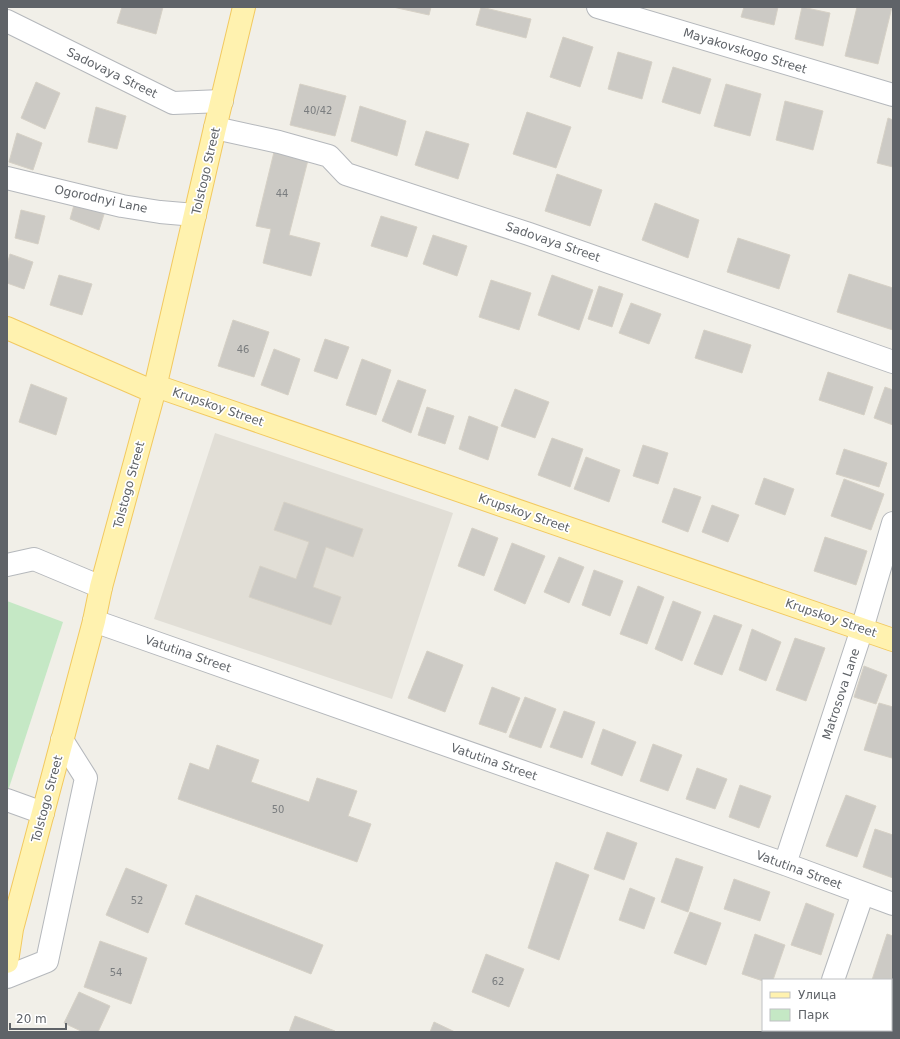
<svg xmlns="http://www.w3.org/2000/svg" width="900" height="1039" viewBox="0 0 900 1039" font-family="'DejaVu Sans',sans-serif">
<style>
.education{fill:#e1ded6}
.green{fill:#c5e8c5}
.building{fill:#cccac5;stroke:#d6d1c6}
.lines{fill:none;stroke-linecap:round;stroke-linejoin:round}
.minor-casing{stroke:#b5b8bc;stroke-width:24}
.major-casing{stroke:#f2c960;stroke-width:24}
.minor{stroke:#fff;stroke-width:22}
.major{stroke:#fff2af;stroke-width:22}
.labels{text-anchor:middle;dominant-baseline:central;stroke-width:3.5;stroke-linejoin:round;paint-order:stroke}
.number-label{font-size:10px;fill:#7a7d7f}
.street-label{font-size:12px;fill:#5f6368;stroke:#fff}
</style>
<rect width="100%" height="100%" fill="#f1efe8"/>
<path class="education" d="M215,433L453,513L392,699L154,619Z"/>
<path class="green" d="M7,601L63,622L7,794Z"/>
<path class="building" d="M122,7H163L156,34L117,23Z
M393,7H431L429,15Z
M481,7L531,19L526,38L476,25Z
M744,7H778L774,25L741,17Z
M802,7L830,13L823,46L795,39Z
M857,7H892L878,64L845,56Z
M563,37L593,47L580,87L550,77Z
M618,52L652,62L642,99L608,89Z
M673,67L711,79L700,114L662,102Z
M36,82L60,93L45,129L21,118Z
M300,84L346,96L335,136L290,125Z
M726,84L761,94L750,136L714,126Z
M785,101L823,111L813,150L776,140Z
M360,106L406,121L397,156L351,141Z
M96,107L126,116L117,149L88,142Z
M527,112L571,127L556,168L513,154Z
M888,118L893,120V167L877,163Z
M426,131L469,144L458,179L415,165Z
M17,133L42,143L33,170L9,162Z
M274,152L308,160L289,235L320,243L311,276L263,263L271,229L256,226Z
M557,174L602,190L590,226L545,211Z
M76,198L106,208L99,230L70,219Z
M655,203L699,220L688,258L642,240Z
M21,210L45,216L38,244L15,238Z
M381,216L417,227L407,257L371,246Z
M433,235L467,246L457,276L423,264Z
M738,238L790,255L779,289L727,272Z
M10,254L33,262L24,289L7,283V265Z
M849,274L893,288V330L837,312Z
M59,275L92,284L82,315L50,305Z
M552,275L593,290L579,330L538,315Z
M491,280L531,293L519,330L479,317Z
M599,286L623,294L612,327L588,319Z
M631,303L661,314L649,344L619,333Z
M233,320L269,332L254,377L218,366Z
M704,330L751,345L742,373L695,358Z
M325,339L349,347L337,379L314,371Z
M274,349L300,359L288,395L261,385Z
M362,359L391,370L376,415L346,405Z
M828,372L873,387L864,415L819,400Z
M398,380L426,390L411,433L382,421Z
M31,384L67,398L56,435L19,422Z
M885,387L893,390V425L874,418Z
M515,389L549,402L535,438L501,426Z
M427,407L454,416L445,444L418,435Z
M469,416L498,427L488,460L459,449Z
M552,438L583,449L570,487L538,475Z
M643,445L668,453L658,484L633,476Z
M844,449L887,463L879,487L836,474Z
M586,457L620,470L609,502L574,489Z
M764,478L794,489L785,515L755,504Z
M844,479L884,494L871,530L831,516Z
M674,488L701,497L688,532L662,522Z
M284,502L363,529L353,557L326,547L313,587L341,597L331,625L249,597L260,566L296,579L309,542L274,530Z
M712,505L739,515L728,542L702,532Z
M472,528L498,538L484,576L458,566Z
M825,537L867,551L856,585L814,571Z
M512,543L545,556L525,604L494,590Z
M559,557L584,567L569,603L544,592Z
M594,570L623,581L610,616L582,605Z
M638,586L664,597L647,644L620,634Z
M673,601L701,612L682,661L655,649Z
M714,615L742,625L722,675L694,664Z
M752,629L781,642L766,681L739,670Z
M795,638L825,648L806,701L776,690Z
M427,651L463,665L445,712L408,698Z
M864,666L887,675L876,704L854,697Z
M492,687L520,698L506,733L479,724Z
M525,697L556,709L541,748L509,737Z
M879,703L893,707V754L892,758L864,750Z
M564,711L595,722L582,758L550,747Z
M603,729L636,742L622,776L591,764Z
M653,744L682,755L668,791L640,781Z
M217,745L259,760L251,782L309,802L317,778L357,791L348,816L371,824L357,862L178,799L190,763L209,770Z
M697,768L727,779L715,809L686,799Z
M740,785L771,796L759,828L729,817Z
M846,795L876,806L857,857L826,846Z
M875,829L893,835V878L863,867Z
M607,832L637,843L624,880L594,869Z
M676,858L703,867L688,912L661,902Z
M556,862L589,875L559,960L528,948Z
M126,868L167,885L148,933L106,915Z
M734,879L770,892L760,921L724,909Z
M630,888L655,898L644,929L619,920Z
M196,895L323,945L311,974L185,924Z
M806,903L834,914L821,955L791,945Z
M690,912L721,923L706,965L674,953Z
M755,934L785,945L773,980H763V981L742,974Z
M887,934L893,936V996L891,995V980H872Z
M100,941L147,958L131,1004L84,987Z
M486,954L524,969L509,1007L472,992Z
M79,992L110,1006L98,1032H83L64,1023Z
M295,1016L335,1031V1032H289Z
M434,1022L455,1032H430Z"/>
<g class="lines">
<g class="minor-casing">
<path id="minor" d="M598,7L893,95
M7,21L173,103L222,101
M215,128L279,142L329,156L346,174L529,234L893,362
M7,178L122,206L160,212L195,215
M7,565L34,559L101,587
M94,621L785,864L893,904
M7,800L43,813
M785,864L862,629L893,523
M7,977L47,961L86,778L62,740
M833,980L863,893
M815,1032L816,1030"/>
</g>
<g class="major-casing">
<path id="major" d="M7,328L154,392
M156,386L893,640
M7,962L12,929L94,621L101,587L154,392L215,128L244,7"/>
</g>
<use href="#minor" class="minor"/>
<use href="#major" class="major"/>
</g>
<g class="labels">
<g class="number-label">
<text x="318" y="110">40/42</text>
<text x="282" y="193">44</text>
<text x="243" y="349">46</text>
<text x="278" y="809">50</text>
<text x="137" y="900">52</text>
<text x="116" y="972">54</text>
<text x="498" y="981">62</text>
</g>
<g class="street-label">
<text transform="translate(745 51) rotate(17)">Mayakovskogo Street</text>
<text transform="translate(112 73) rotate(26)">Sadovaya Street</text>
<text transform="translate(206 171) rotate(-77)">Tolstogo Street</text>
<text transform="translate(101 199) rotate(12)">Ogorodnyi Lane</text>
<text transform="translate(553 242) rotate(19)">Sadovaya Street</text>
<text transform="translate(218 407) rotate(19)">Krupskoy Street</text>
<text transform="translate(129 485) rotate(-75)">Tolstogo Street</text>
<text transform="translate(524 513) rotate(19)">Krupskoy Street</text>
<text transform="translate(831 618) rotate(19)">Krupskoy Street</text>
<text transform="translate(188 654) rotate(19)">Vatutina Street</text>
<text transform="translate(841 694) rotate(-72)">Matrosova Lane</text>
<text transform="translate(494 762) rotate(19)">Vatutina Street</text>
<text transform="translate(47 799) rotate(-75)">Tolstogo Street</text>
<text transform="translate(799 870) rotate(20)">Vatutina Street</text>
</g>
</g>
<rect width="900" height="1039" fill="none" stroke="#5f6368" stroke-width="16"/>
<rect x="762" y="979" width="130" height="52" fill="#ffffff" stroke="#bfc1c3"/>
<rect x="770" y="992" width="20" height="6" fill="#fff2af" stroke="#bfc1c3"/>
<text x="798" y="999" font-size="12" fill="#5f6368">Улица</text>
<rect x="770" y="1009" width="20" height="12" fill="#c5e8c5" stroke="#bfc1c3"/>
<text x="798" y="1019" font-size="12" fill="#5f6368">Парк</text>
<path d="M10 1023v6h56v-6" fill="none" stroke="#5f6368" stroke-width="2"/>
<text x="16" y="1023" font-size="12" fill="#5f6368" stroke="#ffffff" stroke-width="3" paint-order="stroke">20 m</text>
</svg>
